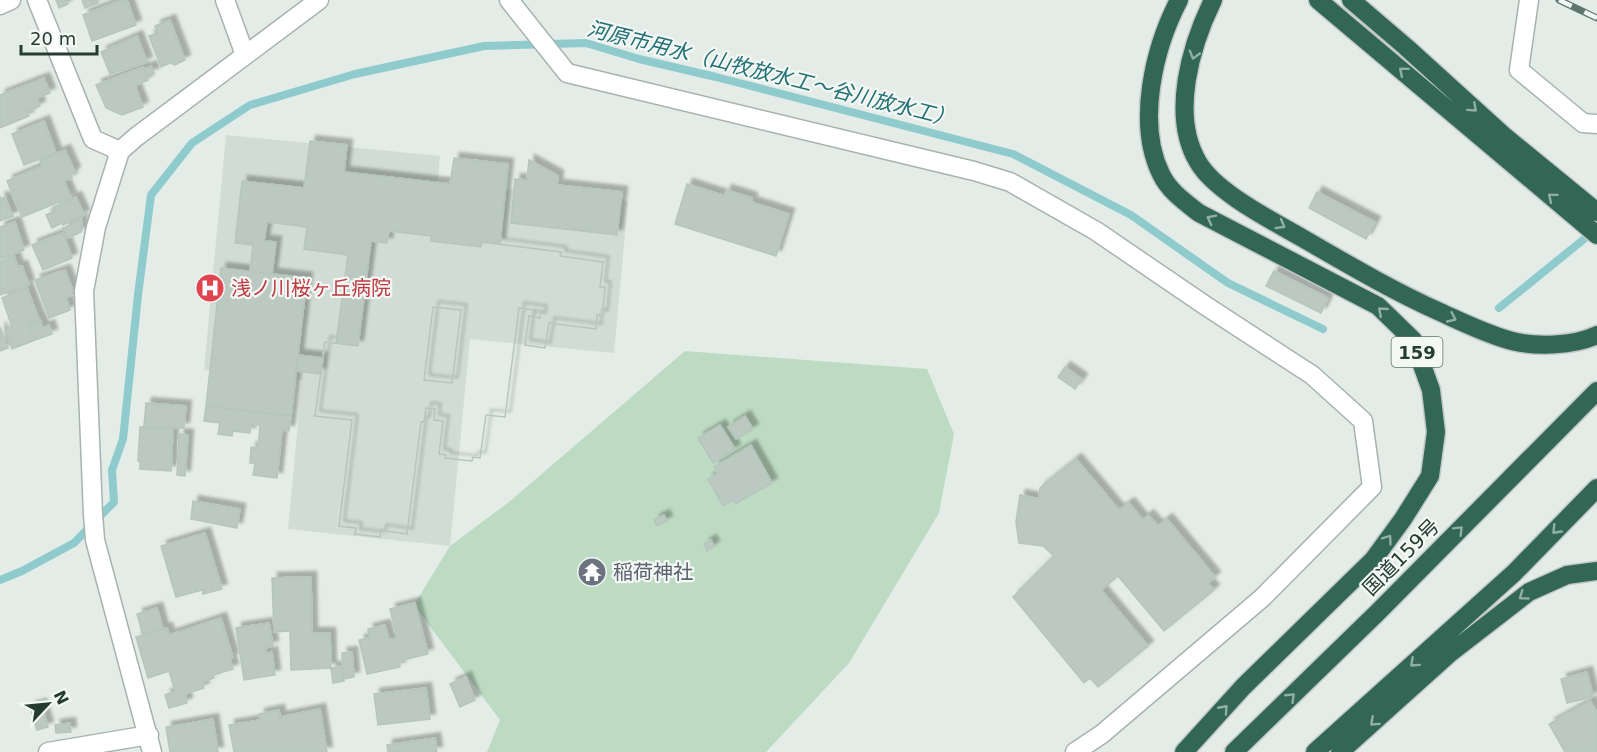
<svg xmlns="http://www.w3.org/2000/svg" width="1597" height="752" viewBox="0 0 1597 752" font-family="'DejaVu Sans','Noto Sans JP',sans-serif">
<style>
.built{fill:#d1dcd6}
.green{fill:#bddbc2}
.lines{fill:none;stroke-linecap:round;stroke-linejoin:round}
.stream{stroke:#8fcbcd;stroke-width:8}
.building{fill:#bbc9c2;stroke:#b6c5bd;stroke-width:1.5;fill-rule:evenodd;filter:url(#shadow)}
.street-casing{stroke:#a6b4ad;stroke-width:21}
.highway-casing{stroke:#c2c8c6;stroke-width:21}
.street{stroke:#fff;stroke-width:18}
.highway{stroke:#326655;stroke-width:18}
.rail-casing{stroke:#5e776e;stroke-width:7}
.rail{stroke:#f3f8f5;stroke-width:4.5;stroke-dasharray:14;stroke-linecap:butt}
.oneway{stroke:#92afa5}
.labels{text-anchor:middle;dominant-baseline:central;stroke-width:4.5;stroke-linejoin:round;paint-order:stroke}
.shield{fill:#f3f8f5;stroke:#62746c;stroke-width:1.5}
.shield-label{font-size:18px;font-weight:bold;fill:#243c32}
.health-label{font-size:20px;fill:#be3a42;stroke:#f3f8f5;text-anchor:start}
.street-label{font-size:20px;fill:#243c32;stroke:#f3f8f5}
.worship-label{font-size:20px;fill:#5b616d;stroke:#f3f8f5;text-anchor:start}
.water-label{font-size:21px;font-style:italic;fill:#227074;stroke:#f3f8f5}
</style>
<defs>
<filter id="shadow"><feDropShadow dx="5.5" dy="-5.5" stdDeviation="1.5" flood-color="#0004"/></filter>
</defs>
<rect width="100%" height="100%" fill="#e3ece7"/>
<path class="built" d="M226,135L440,156L438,182L628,201L614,353L470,339L450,546L288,529L302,380L204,370Z"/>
<path class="green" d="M685,351L927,369L954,434L939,513L849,663L766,752H487L500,720L414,605L450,546L509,502Z"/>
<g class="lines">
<path class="stream" d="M1499,308L1594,231
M0,580L22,571L74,543L114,502L112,470L123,439L138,295L151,195L192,143L250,105L355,74L484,46L586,43L639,59L716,77L1013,154L1131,215L1228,283L1323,329"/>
</g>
<path class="building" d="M56,0H67L68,4L59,8Z
M82,0H98V3L85,8Z
M122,0H127L136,25L92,41L83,15Z
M170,20L185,60L175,65L170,63L161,67L149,36L158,33L155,26Z
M137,36L147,62L110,74L101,52Z
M151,66L154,73L146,75L144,69Z
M143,67L148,80L135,86L143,107L122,115L106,108L96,85Z
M44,78L50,93L37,98L40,106L27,112L29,116L0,128V95Z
M44,121L56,153L24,165L12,134Z
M310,141L347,145L344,172L450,184L454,158L508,164L500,244L482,242L481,247L431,241V236L389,231L387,243L371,241L358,346L336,343L348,255L304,249L307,227L267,222L264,241L276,242L272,274L250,271L253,245L235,243L242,181L304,188Z
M65,150L75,172L71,174L72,178L64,181L71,197L22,217L7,181L42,166L40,161Z
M529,160L558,176L557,185L622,192L617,235L511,223L515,179L527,180Z
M687,184L725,196L726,190L752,198L751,202L789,214L776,256L675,224Z
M1317,192L1375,222L1366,239L1309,208Z
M0,196L1,199L5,197L13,216L0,221Z
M76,197L84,215L63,225L62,223L52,228L46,215L55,211L53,207Z
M82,219L81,232L68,238L63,228Z
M15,222L24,250L0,259V227Z
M389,231L431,236V241L481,247L482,242L498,244L561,252L560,256L603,262L600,287H605L602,316L597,315L596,329L549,323L545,348L525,345L529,316L540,318L541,311L519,308L505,417L486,415L480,458L473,457L472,461L445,458L446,455L439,454L443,421L434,420L435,409L426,408L424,422H421L407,534L381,530L380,537L355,534L356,528L339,526L352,420L315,416L325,342L358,346L371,241L387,243ZM433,307L461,310L452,383L424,380Z
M389,231L431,236V241L481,247L482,242L498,244L561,252L560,256L603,262L600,287H605L602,316L597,315L596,329L549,323L545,348L525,345L529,316L540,318L541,311L519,308L505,417L486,415L480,458L473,457L472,461L445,458L446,455L439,454L443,421L434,420L435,409L426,408L424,422H421L407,534L381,530L380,537L355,534L356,528L339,526L352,420L315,416L325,342L358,346L371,241L387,243Z
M63,233L72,258L43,270L32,245Z
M14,256L18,267L22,266L29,285L0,295V261Z
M221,268L307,278L291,416L206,406Z
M65,270L74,294L66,298L70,310L49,318L35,280Z
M1274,271L1328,298L1321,313L1266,286Z
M27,288L39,319L28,323L35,340L12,349L5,331L12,327L2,298Z
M433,307L461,310L452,383L424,380Z
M40,319L43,328L49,325L52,334L35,340L28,323Z
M0,327L8,348L0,351Z
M298,355L323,358L321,374L296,371Z
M1065,367L1082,379L1075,389L1058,377Z
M146,403L186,406L184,428L144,427Z
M206,406L291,416L289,431L282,430L277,478L253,475L255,463H250L251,447L258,448L260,425L251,424L250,433L233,431L232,436L218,434L220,423L204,421Z
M745,416L753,429L736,439L728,427Z
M720,425L735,449L713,463L698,438Z
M140,427L173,429L171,471L140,469V461H138Z
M179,434L188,435L185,476L177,475Z
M751,445L772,483L735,504L733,500L723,506L708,479L717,474L714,467Z
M1076,459L1119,510L1129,503L1143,520L1148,515L1158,526L1167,519L1215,577L1208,583L1214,590L1164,631L1118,576L1101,590L1148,646L1098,687L1090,678L1084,683L1013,597L1054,556L1043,546L1019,543L1016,522L1020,495L1039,499L1040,488Z
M193,501L240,509L237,528L191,519Z
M664,515L667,521L657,526L654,520Z
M205,533L222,589L203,594L202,590L176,597L161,546Z
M711,540L714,546L707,551L704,544Z
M311,577L312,633H330L331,668L291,670L290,631L274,632L272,578Z
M415,603L428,654L399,661L400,667L367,674L359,640L369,638L368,629L385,625L389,640L397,638L390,609Z
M157,608L163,629L143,635L137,614Z
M221,618L233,658L230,659L233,669L213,675L214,678L202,682L204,688L185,694L187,703L169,708L165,695L175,691L169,671L148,678L136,637L167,628L169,635Z
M269,623L273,646L265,648L266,654L272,652L275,675L244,680L236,628Z
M352,652L354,677L343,679L342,653Z
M342,666L344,681L333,683L331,668Z
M1587,672L1593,697L1567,703L1561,679Z
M466,677L475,700L460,707L450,684Z
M426,688L430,719L378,725L374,694Z
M1590,701L1597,712V752H1565L1549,724Z
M41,704L48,727L37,730L30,707Z
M320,709L327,752H234L229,725L260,720L259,714L279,710L280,717Z
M213,719L218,752H170L166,727Z
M70,723L71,732L56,733L55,725Z
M435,738L437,752H388L387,745Z"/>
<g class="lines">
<g class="street-casing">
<path id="street" d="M37,0L93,139L120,151
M225,0L245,55
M509,0L567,73L974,171L1010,182L1096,231L1206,306L1312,375L1363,421L1372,487L1262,598L1102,734L1075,752
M1529,0L1519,70L1583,123L1597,124
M0,5L11,0
M48,752L149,735
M152,752L95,540L93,514L84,291L96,227L120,151L136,137L319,0"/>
</g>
<g class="highway-casing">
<path id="highway" d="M1179,0C1154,48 1136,123 1161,174C1169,191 1185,202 1199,213L1378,306L1413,340L1431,390L1436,432L1430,476L1403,519L1373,560L1243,687L1184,752
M1213,0C1191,45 1170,115 1198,162C1215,192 1273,221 1304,239C1349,265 1393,291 1440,312C1464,323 1486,334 1512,341C1536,347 1574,346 1597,335
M1318,0L1597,235
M1351,0L1406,47L1503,135L1597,212
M1234,752L1377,613L1597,391
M1315,752L1514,573L1597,488
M1340,752L1449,654L1529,592L1567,575L1597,571"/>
</g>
<use href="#street" class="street"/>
<use href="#highway" class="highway"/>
<g class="rail-casing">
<path id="rail" d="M1559,0L1597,18"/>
</g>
<use href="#rail" class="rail"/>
</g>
<defs><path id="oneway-chevron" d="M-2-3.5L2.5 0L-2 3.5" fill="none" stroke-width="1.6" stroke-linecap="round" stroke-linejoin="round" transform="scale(1.5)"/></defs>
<g class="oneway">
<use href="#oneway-chevron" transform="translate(1194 55) rotate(106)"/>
<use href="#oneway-chevron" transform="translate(1403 71) rotate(-140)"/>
<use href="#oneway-chevron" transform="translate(1473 108) rotate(42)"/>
<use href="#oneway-chevron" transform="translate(1552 197) rotate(-140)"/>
<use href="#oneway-chevron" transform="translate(1211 219) rotate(-153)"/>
<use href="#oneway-chevron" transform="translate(1281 225) rotate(30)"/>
<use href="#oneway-chevron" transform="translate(1382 311) rotate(-139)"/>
<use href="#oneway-chevron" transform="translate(1452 318) rotate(25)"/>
<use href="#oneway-chevron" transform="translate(1459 530) rotate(-45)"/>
<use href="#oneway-chevron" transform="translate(1556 530) rotate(134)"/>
<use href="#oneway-chevron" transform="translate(1388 539) rotate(-54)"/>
<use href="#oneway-chevron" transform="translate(1523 596) rotate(144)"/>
<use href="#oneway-chevron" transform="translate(1414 663) rotate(138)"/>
<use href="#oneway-chevron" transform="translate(1291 697) rotate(-44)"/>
<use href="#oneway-chevron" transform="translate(1224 709) rotate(-48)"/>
<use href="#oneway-chevron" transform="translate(1374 722) rotate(138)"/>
</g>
<defs>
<g id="hospital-disc" transform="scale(1.5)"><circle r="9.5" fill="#e0444e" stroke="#f3f8f5"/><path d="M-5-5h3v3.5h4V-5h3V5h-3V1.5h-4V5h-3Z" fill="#fff"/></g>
<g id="temple-disc" transform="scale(1.5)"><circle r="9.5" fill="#6b7280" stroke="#f3f8f5"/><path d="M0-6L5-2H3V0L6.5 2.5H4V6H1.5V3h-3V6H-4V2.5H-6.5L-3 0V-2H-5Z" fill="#fff"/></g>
</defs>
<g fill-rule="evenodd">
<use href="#hospital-disc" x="210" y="288"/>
<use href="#temple-disc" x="592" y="572"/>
</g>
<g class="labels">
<rect class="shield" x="1391.5" y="337" width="51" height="30" rx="4.5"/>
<g class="shield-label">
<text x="1417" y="352">159</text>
</g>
<g class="health-label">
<text x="231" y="288">浅ノ川桜ヶ丘病院</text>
</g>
<g class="street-label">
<text transform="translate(1401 557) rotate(-45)">国道159号</text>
</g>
<g class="worship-label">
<text x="613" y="572">稲荷神社</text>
</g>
<g class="water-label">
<text transform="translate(771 74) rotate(14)">河原市用水（山牧放水工～谷川放水工）</text>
</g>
</g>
<g transform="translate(48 704) rotate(64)" stroke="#f3f8f5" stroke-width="4.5" paint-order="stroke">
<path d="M0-4.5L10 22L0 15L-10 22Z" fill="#243c32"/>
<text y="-9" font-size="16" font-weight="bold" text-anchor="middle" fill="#243c32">N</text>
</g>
<path d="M21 45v9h76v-9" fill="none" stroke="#243c32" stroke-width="3"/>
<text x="30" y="45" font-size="18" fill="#243c32" stroke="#f3f8f5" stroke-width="4.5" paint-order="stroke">20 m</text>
</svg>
